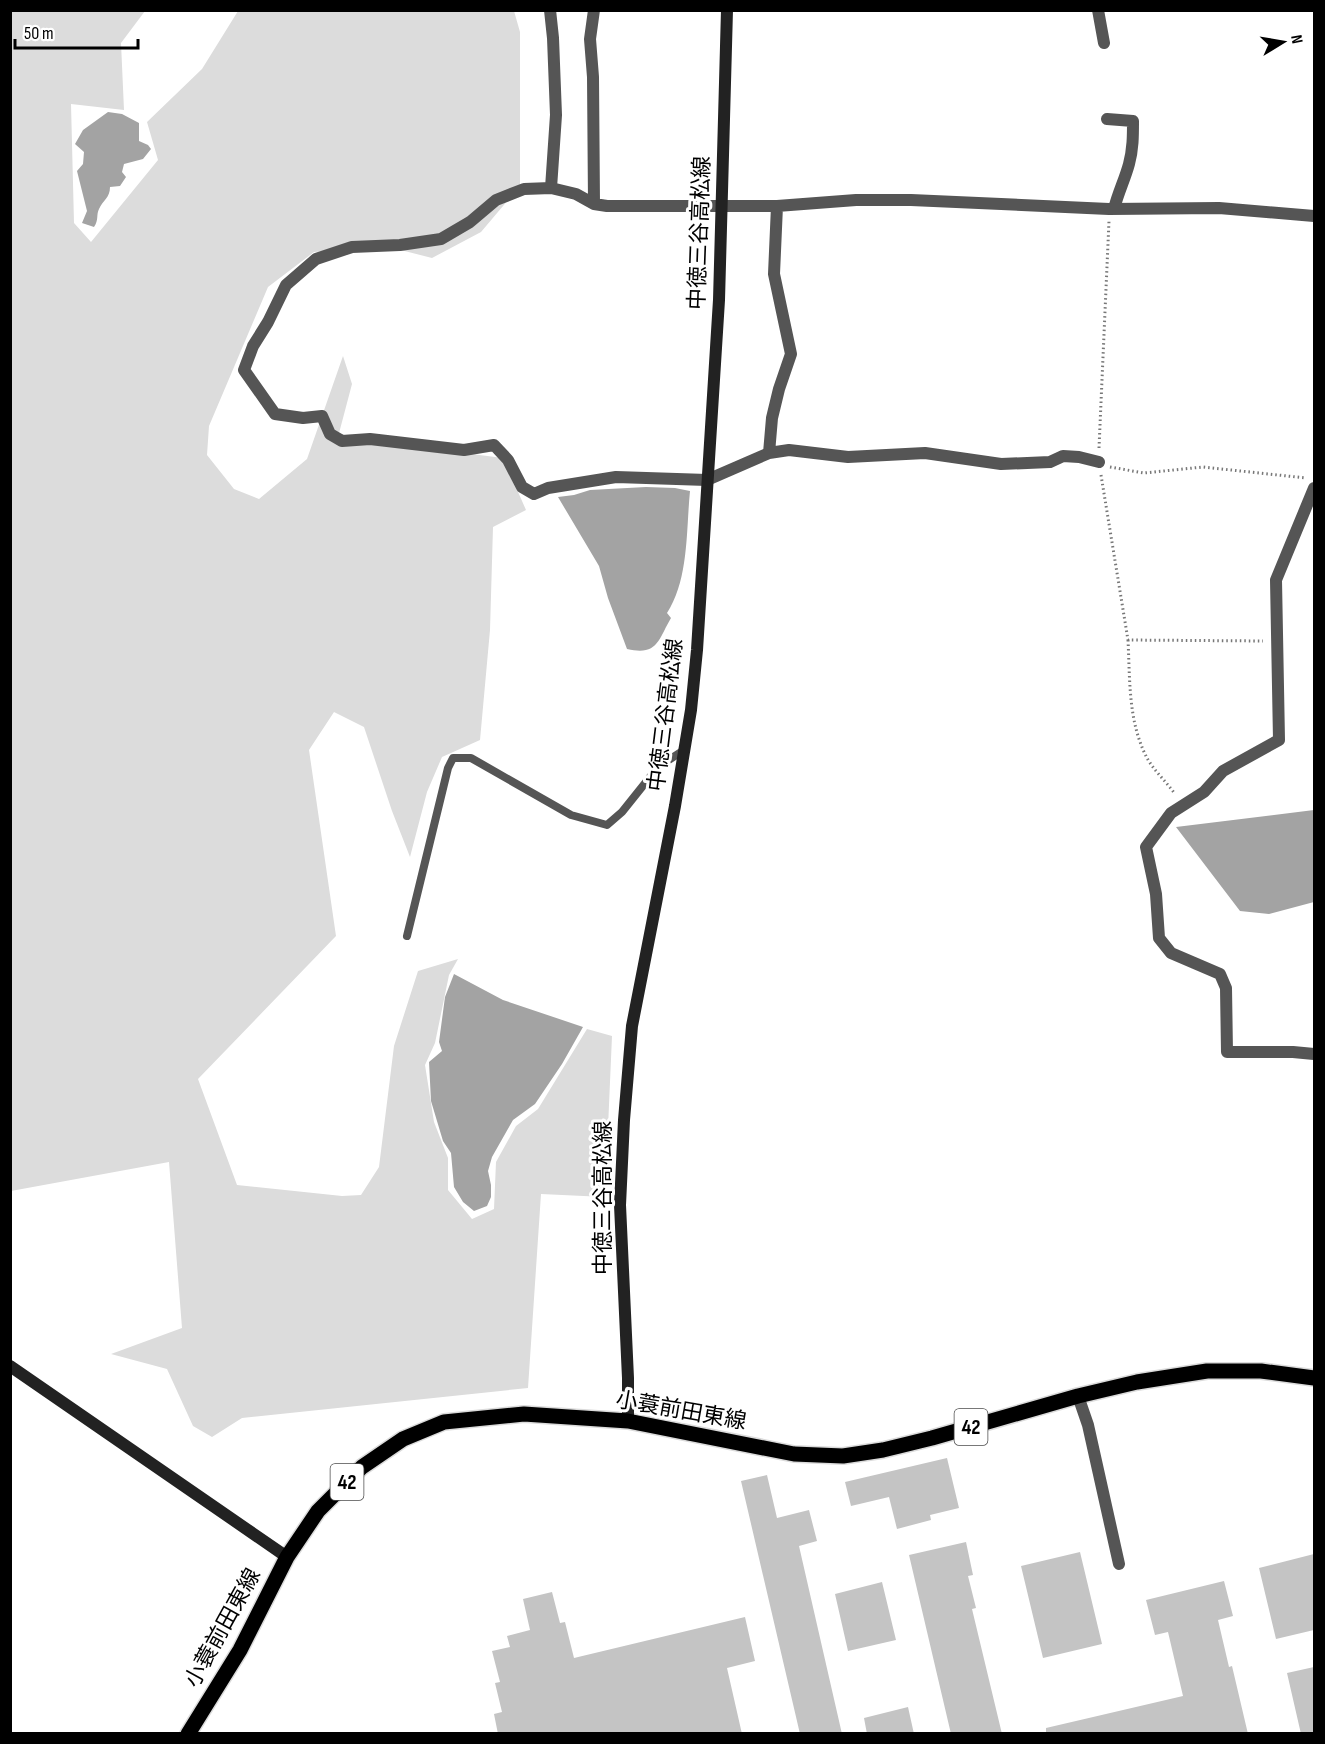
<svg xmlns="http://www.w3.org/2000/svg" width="1325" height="1744" viewBox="0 0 1325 1744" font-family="'Sofia Sans Condensed','Noto Sans JP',sans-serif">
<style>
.green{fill:#dcdcdc}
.water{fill:#a3a3a3}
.building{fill:#c4c4c4}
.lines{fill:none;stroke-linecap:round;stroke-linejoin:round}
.primary-casing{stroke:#dbdbdb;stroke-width:18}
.path{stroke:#777;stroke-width:3;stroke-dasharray:1.5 3;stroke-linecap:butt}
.lane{stroke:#555;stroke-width:8}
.street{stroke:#555;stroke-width:12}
.secondary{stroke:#222;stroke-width:12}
.primary{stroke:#000;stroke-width:15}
.labels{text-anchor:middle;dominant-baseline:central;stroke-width:6;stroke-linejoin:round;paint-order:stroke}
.shield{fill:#fff;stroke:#4c4c4c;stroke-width:1.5}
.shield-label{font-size:21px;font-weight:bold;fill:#000}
.street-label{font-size:22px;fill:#000;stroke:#fff}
</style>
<rect width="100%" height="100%" fill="#fff"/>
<path class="green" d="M11,11H145L121,43L124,110L71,104L74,223L91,242L158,160L147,122L202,69L238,11H514L520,32V186L481,232L432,258L385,246L314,252L268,287L209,426L207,455L234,489L259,499L307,459L343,356L352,384L338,437L503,458L526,510L493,527L490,630L480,740L442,757L427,792L410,857L392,811L364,727L334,712L309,750L336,936L198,1079L237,1185L342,1196L361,1195L379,1167L394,1046L418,971L458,959L449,975L435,1043L425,1065L434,1122L448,1158V1190L472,1219L494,1209L496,1162L516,1126L538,1109L587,1029L612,1036L605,1197L541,1194L528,1388L242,1418L212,1437L193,1426L167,1369L111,1354L182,1328L169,1162L11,1191Z"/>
<path class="water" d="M108,112L122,114L139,123V141L148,145L151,149L143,159L124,164L122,172L126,177L120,186L110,187C110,198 103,200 99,209C96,215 99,220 94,227L82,223L87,211L77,171L83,164L84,152L75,144L83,130Z
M646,487L675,488L690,491C686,531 689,579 667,613L671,618C658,640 658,656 627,649L608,598L599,566L558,497L574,495L590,490Z
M1314,810V902L1269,914L1240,911L1176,827Z
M454,974L503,1000L583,1027L562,1064L535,1104L513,1120L492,1157L488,1171L491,1185V1197L487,1206L474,1211L463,1202L454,1187L451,1153L443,1141L431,1101L429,1062L442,1051L439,1042L445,997Z"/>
<path class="building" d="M947,1458L959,1508L930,1515L931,1520L897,1529L889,1497L851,1506L845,1482Z
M767,1475L777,1518L809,1510L817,1541L799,1546L842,1734H800L741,1481Z
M966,1542L973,1575L968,1576L976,1608L972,1609L1002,1734H951L909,1555Z
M1080,1552L1102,1644L1043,1658L1021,1566Z
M1314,1554V1630L1276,1639L1259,1568Z
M1224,1581L1233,1616L1218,1620L1229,1667L1232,1666L1248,1734H1046V1728L1183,1696L1168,1632L1155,1635L1146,1600Z
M882,1582L896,1640L848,1651L835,1594Z
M552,1592L560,1623L565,1622L574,1658L745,1617L755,1661L727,1668L742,1734H498L494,1714L502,1712L495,1683L500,1682L492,1651L510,1647L507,1636L530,1630L523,1599Z
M1314,1667V1734H1301L1287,1673Z
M908,1707L914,1734H867L864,1718Z"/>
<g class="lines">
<g class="primary-casing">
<path id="primary" d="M188,1734L240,1650L287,1557L318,1511L362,1467L403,1439L444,1422L524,1414L628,1421L794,1454L843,1456L883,1450L932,1438L1078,1396L1137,1382L1207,1371H1261L1314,1378"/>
</g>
<path class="path" d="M1099,448L1109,221
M1110,467L1144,473L1203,467L1306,478
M1101,475L1128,640L1263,641
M1128,640C1130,679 1128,720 1146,756C1153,770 1166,781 1175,794"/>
<path class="lane" d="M407,936L448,768L453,758H471L571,815L607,825L622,812L658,767L684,750"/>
<path class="street" d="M550,10L553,38L556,115L551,188
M594,10L590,39L593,77L594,204
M1098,10L1104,43
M1107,119L1133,121C1133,136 1133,149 1129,164C1125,179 1118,193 1114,209
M769,453L772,418L779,389L791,354L774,274L777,206
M1099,462L1079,457L1063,456L1050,462L1001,464L925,453L848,457L789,450L769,453L707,480L616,477L548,488L534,494L522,487L508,460L494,445L464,450L370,439L342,441L330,434L322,416L303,418L275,414L244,370L253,346L268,322L286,285L316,259L352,247L400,245L441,239L470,222L496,200L524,189L551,188L576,194L594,204L607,206H777L856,200H911L1109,209L1219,208L1314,216
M1314,488L1276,580L1279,740L1223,771L1204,792L1171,813L1146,847L1156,894L1159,938L1171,953L1220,974L1226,988L1227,1052H1293L1314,1054
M1078,1396L1088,1425L1119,1564"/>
<path class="secondary" d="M10,1366L287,1557
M628,1421V1378L620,1205L624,1120L632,1026L675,806L691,710L697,650L719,300L727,10"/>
<use href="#primary" class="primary"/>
</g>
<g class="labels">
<g class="shield">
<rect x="954.5" y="1409" width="33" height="36" rx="4.5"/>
<rect x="330.5" y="1464" width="33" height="36" rx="4.5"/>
</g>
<g class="shield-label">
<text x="971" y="1427">42</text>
<text x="347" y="1482">42</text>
</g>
<g class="street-label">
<text transform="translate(700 233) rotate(-88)">中徳三谷高松線</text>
<text transform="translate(666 715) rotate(-83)">中徳三谷高松線</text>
<text transform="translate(603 1198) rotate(-90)">中徳三谷高松線</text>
<text transform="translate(681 1411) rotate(10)">小蓑前田東線</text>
<text transform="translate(223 1628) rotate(-61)">小蓑前田東線</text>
</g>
</g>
<rect width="1325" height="1744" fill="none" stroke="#000000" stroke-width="24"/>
<g transform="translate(1283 42) rotate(79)" stroke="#ffffff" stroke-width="4.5" paint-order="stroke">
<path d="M0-4.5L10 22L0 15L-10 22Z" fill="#000000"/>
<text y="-9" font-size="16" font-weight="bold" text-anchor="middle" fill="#000000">N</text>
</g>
<path d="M15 39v9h123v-9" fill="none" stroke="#000000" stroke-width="3"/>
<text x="24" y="39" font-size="18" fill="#000000" stroke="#ffffff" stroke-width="4.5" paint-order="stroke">50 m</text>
</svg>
